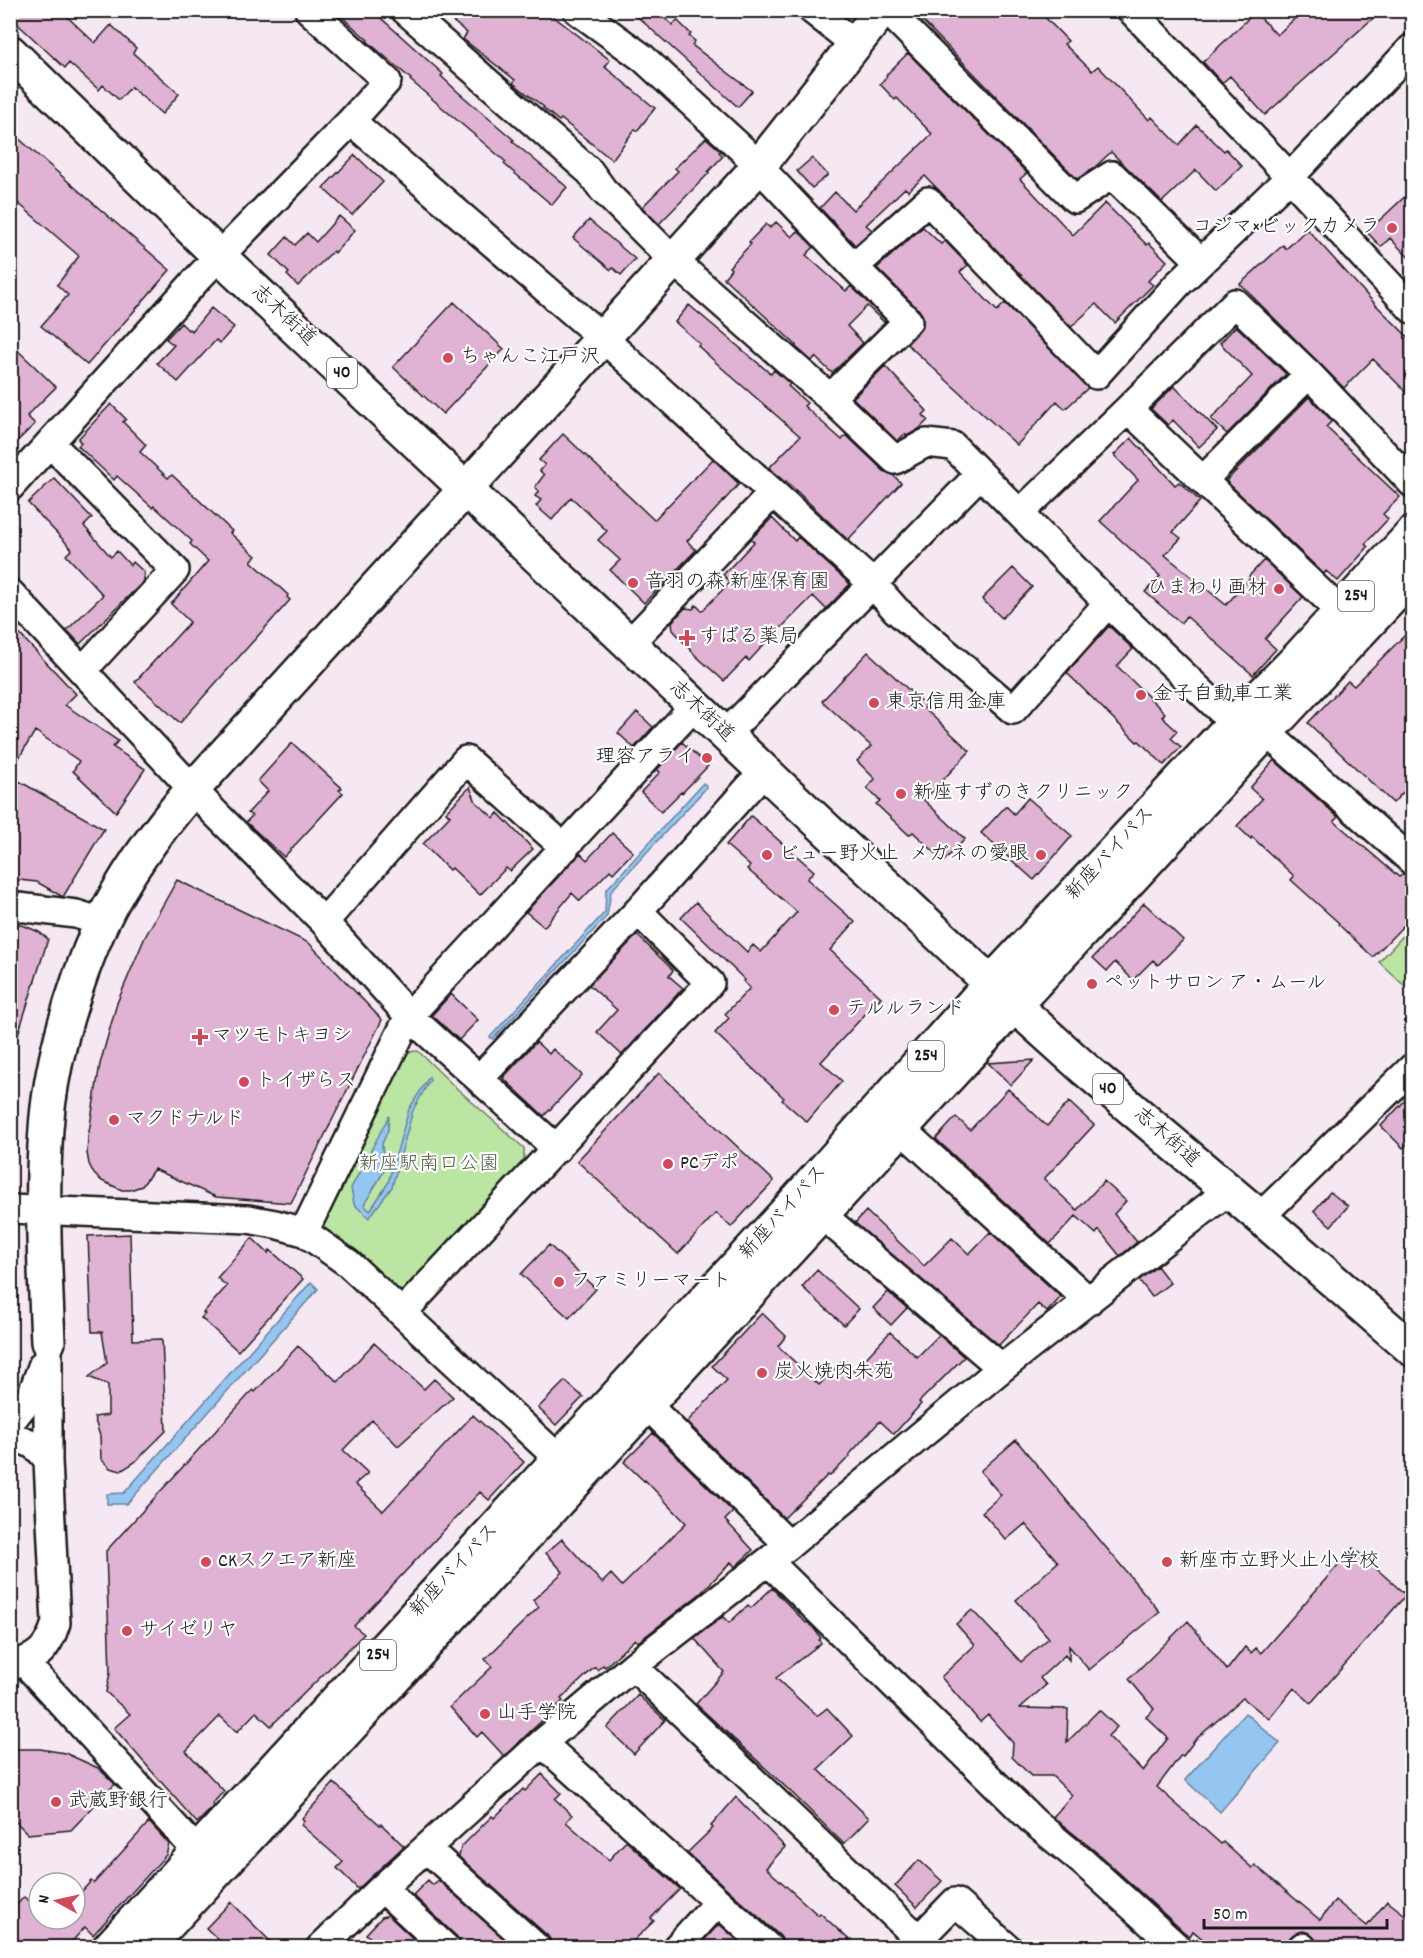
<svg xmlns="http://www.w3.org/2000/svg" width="1423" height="1958" viewBox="0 0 1423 1958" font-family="Dekko,'Klee One',sans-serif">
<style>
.green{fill:#bbe5a2;stroke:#6c805f;stroke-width:1.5}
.water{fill:#95c6f1;stroke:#65829c;stroke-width:1.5}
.building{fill:#e0b2d4;stroke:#1c1c1c;stroke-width:1.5}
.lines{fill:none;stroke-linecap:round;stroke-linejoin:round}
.minor-casing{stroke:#1c1c1c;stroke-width:32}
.tertiary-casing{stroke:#1c1c1c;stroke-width:38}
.primary-casing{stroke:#1c1c1c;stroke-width:38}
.trunk-casing{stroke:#1c1c1c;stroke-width:38}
.minor{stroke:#fff;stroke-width:27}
.tertiary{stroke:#fff;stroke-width:33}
.primary{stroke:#fff;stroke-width:33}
.trunk{stroke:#fff;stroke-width:33}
.poi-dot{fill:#d1495b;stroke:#fff;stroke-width:2}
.labels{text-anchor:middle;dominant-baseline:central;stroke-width:4.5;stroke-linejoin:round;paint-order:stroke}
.shield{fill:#fff;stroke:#606060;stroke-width:1.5}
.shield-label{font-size:18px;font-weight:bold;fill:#1c1c1c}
.poi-label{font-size:20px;fill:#1c1c1c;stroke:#fff;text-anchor:start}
.street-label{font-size:20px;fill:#1c1c1c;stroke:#fff}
.park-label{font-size:20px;fill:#54624b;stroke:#fff}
</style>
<rect width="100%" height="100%" fill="#f6e8f2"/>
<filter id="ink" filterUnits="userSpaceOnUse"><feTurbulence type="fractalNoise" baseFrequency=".0167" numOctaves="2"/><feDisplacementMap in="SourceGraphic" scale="12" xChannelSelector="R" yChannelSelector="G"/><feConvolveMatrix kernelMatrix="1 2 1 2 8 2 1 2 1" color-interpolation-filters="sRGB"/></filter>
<g filter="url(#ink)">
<path class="green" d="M1412,926V993L1379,962Z
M418,1051L454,1086L524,1148V1165L407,1294L395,1295L319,1231L406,1052Z"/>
<path class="water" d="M703,783L707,787L611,891L607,916L493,1039L490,1037L605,912L606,890Z
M429,1077L430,1080L413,1110L392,1187L369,1218L354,1204L351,1188L389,1116L388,1130L382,1144L384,1171L364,1205L370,1211L388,1183L409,1109Z
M311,1282L318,1289L127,1504H107V1494L124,1493Z
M1245,1713L1280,1743L1220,1812L1185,1780Z"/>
<path class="building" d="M10,10H60L95,43L111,25L136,48L133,53L179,94L162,114L131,87L119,100L103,85L99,90L69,63L65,68L10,17Z
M334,10H372L443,74L441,76L458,92L514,140L512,141L567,187L552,205L504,164L506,162L410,80L411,79L367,41L368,40Z
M439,10H545L610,60L605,67L655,108L637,131L635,129L612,160L561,119L559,121L543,108L544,107L513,83L515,80L463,39L467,33Z
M654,10L673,25L677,20L691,34L689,36L695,41L692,45L752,91L738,107L631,11Z
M912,10H1038L1068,41L1064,44L1092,71L1098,66L1149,120L1152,117L1179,145L1197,125L1224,151L1226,149L1242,166L1216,191L1196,170L1162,202L1111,152L1095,167L1077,179Z
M1304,10H1382L1265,115L1230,76L1222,83L1203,62L1255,12L1277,35Z
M908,53L1027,173L1020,179L1073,235L1105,203L1147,245L1149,243L1167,261L1148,281L1153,285L1115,323L1096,304L1071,327L925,176L908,191L905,188L866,225L872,230L855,245L820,208L835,192L853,210L932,134L897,98L895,100L880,84L887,76L886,75Z
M10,131L170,270L87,365L41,326L68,295L57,285L79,256L10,196Z
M706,138L721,151L719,152L723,156L708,172L709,173L659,224L642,207L678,171L675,168Z
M355,155L383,182L352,215L323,188Z
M812,158L828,175L812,188L797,171Z
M1413,189V262L1390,238L1381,247L1367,232Z
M339,216L355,230L335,253L333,251L298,286L287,275L289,273L271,255L287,237L295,245L307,233L316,242Z
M589,220L635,259L621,275L613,268L611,270L573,238Z
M776,222L792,237L798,231L814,247L806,255L846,291L851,286L886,321L884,322L867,306L847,326L863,343L832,373L815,357L812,361L795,346L796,345L724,278L731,269L729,267L751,244L749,242L766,224L770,228Z
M923,227L941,244L945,241L968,265L960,272L997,311L1005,303L1088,388L1065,409L1057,401L1017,445L907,344L923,326V316L919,310L877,268Z
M1307,229L1375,304L1413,342V399L1373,359L1344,388L1240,284L1283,245L1286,249Z
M454,302L504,349L443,414L393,367Z
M689,305L771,374L774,370L790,384L788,386L807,403L804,406L842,440L846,435L884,471L893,475L901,483L848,540L786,481L785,482L769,468L800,436L723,369L698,346L700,344L675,322Z
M211,308L234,327L220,343L216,340L178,382L157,363L174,345L166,339L181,323L188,330L189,329L192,331Z
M1236,326L1286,374L1227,434L1211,419L1252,376L1220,343Z
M10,343L56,387L27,416L35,424L10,448Z
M885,366L927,411L923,415L928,420L919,429L907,436L905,434L897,441L853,398Z
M1174,386L1217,430L1199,447L1173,420L1168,425L1151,409Z
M1309,397L1332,421L1326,427L1400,497L1383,514L1388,519L1365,544L1368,547L1338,581L1326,571L1324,574L1226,481Z
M111,404L126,419L123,422L146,445L140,452L168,478L172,475L232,531L230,533L256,556L251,561L288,595L287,597L290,600L180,723L135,682L190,622L171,604L208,561L190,544L192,541L154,506L153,508L117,476L114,480L78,446L81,443L78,439Z
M563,434L654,520L713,459L739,484L687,541L696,550L644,603L610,570L620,560L598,540L607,531L571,497L552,520L536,506L541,500L535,496L539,491L535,487L544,475L540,471L545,465L539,460Z
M1131,438L1175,485L1179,482L1200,501L1173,532L1181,538L1165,555L1226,605L1251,577L1249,576L1264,560L1303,597L1265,639L1276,649L1253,675L1186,616L1181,623L1145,592L1160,576L1100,521L1138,480L1114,455Z
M54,478L92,518L84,526L111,557L117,551L130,565L133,562L144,572V581L80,644L67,630L103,595L66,555L72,549L28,503Z
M772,518L795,541L798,537L850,584L826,609L813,596L780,629L779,628L749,661L746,658L724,681L695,655L673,630L672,622L685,608L693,609L696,605L702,611L730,582L723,575L754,542L751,539Z
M1013,568L1032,587L1002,618L982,599Z
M10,624L76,694L65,705L118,741L113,747L145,769L116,812L73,771L79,761L35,731L10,773Z
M1109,626L1133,649L1117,666L1165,713L1162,717L1177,731L1171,738L1181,747L1164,765L1139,741L1137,742L1067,673Z
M1413,627V782L1393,803L1308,723L1348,681L1354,686Z
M868,652L926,706L924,708L970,751L924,800L965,839L944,861L913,832L909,835L876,804L880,801L867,788L875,779L857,761L871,746L822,701Z
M637,712L653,727L634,748L618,733Z
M682,742L708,766L682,793L681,792L661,812L641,792L660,772L657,770Z
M292,743L342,788L339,790L343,793L284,857L246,822L252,816L248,813L268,791L258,781Z
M1274,760L1338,817L1334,821L1399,877L1403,874L1413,876V936L1403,926L1373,957L1338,924L1339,923L1291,880L1294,876L1252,837L1251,839L1237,826L1262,799L1250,788Z
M10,776L104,829L63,897L37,882L10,879Z
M470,787L476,802L494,818L498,813L533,849L510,871L506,868L480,895L452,868L449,870L423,844L450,816L446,812Z
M1028,798L1072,836L1034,880L981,833L1006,806L1014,814Z
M751,816L814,871L807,879L855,922L830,950L881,997L821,1062L842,1081L807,1122L782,1100L784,1098L715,1033L729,1018L725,1014L750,988L743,981L745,980L681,918L696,902L747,952L753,945L761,952L797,912L747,869L750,866L726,845Z
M612,833L633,852L613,873L610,870L580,901L572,893L544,927L526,912L580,853L587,860Z
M177,880L309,943L382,1020L291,1203L216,1197L154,1169L142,1186L130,1190H122L102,1181L94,1174L89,1164L87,1153L88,1138L100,1064L117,1003L145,937Z
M1144,903L1183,940L1158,965L1153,960L1133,980L1115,962L1107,971L1093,958Z
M10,923L25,926L39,932L48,939L15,1044H10Z
M637,935L673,970L669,976L683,988L622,1055L597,1032L617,1010L589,985Z
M451,994L478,1020L459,1040L432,1015Z
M536,1042L549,1054L553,1049L582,1075L544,1116L503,1078Z
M1034,1060L1011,1085L988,1063Z
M659,1073L774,1181L731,1227L716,1213L678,1254L577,1161Z
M1008,1089L1047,1126L1069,1102L1094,1125L1044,1179L1077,1210L1104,1181L1126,1201L1114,1214L1137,1242L1120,1256L1099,1230L1096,1234L1076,1216L1050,1244L936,1139L956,1117L970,1130Z
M1413,1092V1139L1403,1148L1381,1126Z
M1330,1192L1348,1206L1331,1226L1314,1211Z
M866,1211L924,1266L952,1238L969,1254L990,1232L1061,1297L1047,1312L1038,1304L999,1345L855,1223Z
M130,1234L133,1340L162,1339L166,1431L135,1462L121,1471L110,1468L101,1459L100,1436L94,1417L108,1415V1385L89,1377L107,1363L102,1332H92L88,1236Z
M252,1238L268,1253L270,1250L303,1279L238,1351L201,1318L205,1314L203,1313L227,1286L217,1278Z
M549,1245L596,1289L569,1318L521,1274Z
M1157,1266L1170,1283L1152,1297L1139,1280Z
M817,1270L859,1309L844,1325L802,1287Z
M888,1292L907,1308L891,1325L873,1308Z
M762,1313L786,1336L778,1346L819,1385L843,1360L854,1371L890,1332L917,1357L939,1335L964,1357L919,1402L921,1404L894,1434L880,1421L849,1455L850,1456L830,1476L828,1475L784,1518L687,1422L727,1380L712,1366Z
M374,1343L424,1389L434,1379L453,1397L398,1446L372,1420L343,1450L368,1473L355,1484L383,1511L473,1415L524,1462L489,1500L480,1492L354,1626L364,1634L271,1726L256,1712L237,1732L220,1716L186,1751L224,1791L212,1804L214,1806L197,1823L114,1728L130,1714L106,1692L110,1673L106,1551L253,1390L255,1392L298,1346L338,1382Z
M565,1381L583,1397L556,1425L538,1408Z
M653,1433L733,1512L725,1520L753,1550L735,1567L731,1562L701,1593L638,1642L635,1639L605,1667L603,1665L597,1670L595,1667L561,1699L563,1701L504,1756L482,1732L477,1737L450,1707L492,1667L485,1659L539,1607L533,1600L563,1572L546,1553L562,1539L602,1583L611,1574L622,1586L686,1523L645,1480L644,1481L624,1462Z
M1016,1440L1160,1612L1089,1670L1069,1646V1660L1065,1655L1040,1678L1046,1685L1020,1708L1068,1709L1067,1742L1099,1710L1117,1727L1108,1736L1143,1771L1168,1738L1146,1717L1154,1709L1129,1679L1188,1621L1227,1670L1245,1647L1251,1653L1256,1648L1261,1653L1353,1548L1406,1595L1311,1703L1294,1688L1269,1719L1243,1698L1195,1740L1183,1756L1181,1755L1157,1787L1221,1844L1223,1842L1252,1868L1255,1865L1320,1920L1335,1900L1367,1926L1387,1901L1413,1921V1935L1402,1947H1318L1315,1939L1309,1933L1303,1931L1294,1934L1288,1940L1286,1947H1212L1193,1931L1190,1936L1185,1933L1095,1851L1053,1817L1072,1795L1052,1776H1031L1012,1757L1013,1743L988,1715L980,1722L941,1677L975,1645L956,1624L972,1610L1021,1662L1049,1638L1016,1600L1058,1562L1025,1524L1006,1540L982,1512L1001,1495L980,1471Z
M772,1588L806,1623L807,1622L812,1626L821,1638L819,1640L821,1643L776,1678L817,1716L827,1708L853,1736L818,1769L869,1818L844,1844L789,1790L696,1704L724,1672L694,1638L723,1617L729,1623L748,1605L751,1608Z
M638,1695L665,1720L634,1754L607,1728Z
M11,1749H40L65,1753L98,1768L115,1784L71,1830L28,1834L15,1821Z
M542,1774L561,1793L555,1799L572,1815L566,1822L609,1860L626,1841L680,1889L651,1918L654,1921L627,1947H552V1943L548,1936L459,1857L461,1847L492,1816L494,1818L523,1789L525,1791Z
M334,1783L380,1825L381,1824L404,1846L358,1889L337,1868L343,1862L301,1825L304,1821L302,1818Z
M736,1797L785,1847L766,1868L818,1915L820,1913L857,1947H784V1943L780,1936L687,1853L713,1828L711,1826Z
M149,1822L169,1844L166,1855L93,1935L85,1927L67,1947H10V1912L24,1897L39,1911V1919H75V1899L91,1881L94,1883Z
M919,1860L942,1881L917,1907L895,1886Z
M428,1880L433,1885L438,1880L513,1947H461L457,1937L413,1895Z
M231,1902L276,1947H226L206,1928Z
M388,1915L422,1947H381L366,1934L382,1917Z
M719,1924L745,1947H698Z"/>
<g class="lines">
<g class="minor-casing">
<path id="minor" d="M405,10L590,172L603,190L674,261L830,398L895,460L926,443L953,446L1108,603L1234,723
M577,10L643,58L743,150L854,267L908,321L830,398
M812,10L856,45
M887,10L1075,199L1112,175L1201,262
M1131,10L1290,177L1412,309
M351,121L604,339L872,583L896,610L1013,710L1108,603
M854,267L928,201L1096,375L1178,284L1290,177L1412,48
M1128,409L1341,612
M50,443L175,570L83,670
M1203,480L1309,374
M10,487L200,276L351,121L387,81L309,10
M1020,513L1128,409L1235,303L1309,374L1412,483
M10,593L213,811L324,922L409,1016L557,1149
M629,644L773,493
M1266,732L1412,861
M725,735L980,474
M10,906L76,914L102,922
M324,922L466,760L565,848
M479,1079L638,911
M901,1129L1089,1301
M10,1209L248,1219L275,1224L304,1232L348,1263L559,1459
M822,1215L1002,1368
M1260,1217L1412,1068
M304,1232L409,1016L695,705
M402,1313L710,983L638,911L764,771
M647,1405L789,1545
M10,1422L31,1396L43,1364
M10,1437C28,1440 39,1446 48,1461
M769,1562L1034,1822L1084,1863L1178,1948
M24,1662L197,1851
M10,1665C38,1659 48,1649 56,1623L48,1461V1342
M633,1666L919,1939L955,1902L1008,1948
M542,1743L769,1948
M427,1849L537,1948
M382,1888L446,1948
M320,1948L382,1888L542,1743L633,1666L789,1545L1002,1368L1228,1191
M676,1948L718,1902
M1302,1948V1947"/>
</g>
<g class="tertiary-casing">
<path id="tertiary" d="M48,1342C45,1271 41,1200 46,1129C48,1097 54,1066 62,1035C72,997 85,960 101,924C124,876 158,829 193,789L759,166L882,10"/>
</g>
<g class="primary-casing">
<path id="primary" d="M10,52L219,256L764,771L1015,1006L1086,1070L1260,1217L1412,1349"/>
</g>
<g class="trunk-casing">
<path id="trunk" d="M109,1948L788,1210L991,983L1234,723L1298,658L1412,534
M146,1948L1266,732L1412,576"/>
</g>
<use href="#minor" class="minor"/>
<use href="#tertiary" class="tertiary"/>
<use href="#primary" class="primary"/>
<use href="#trunk" class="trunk"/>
</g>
</g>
<g class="poi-dot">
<circle cx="1392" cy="228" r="6"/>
<circle cx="448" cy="358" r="6"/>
<circle cx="633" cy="583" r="6"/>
<circle cx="1279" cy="589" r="6"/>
<path d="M684 629h6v6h6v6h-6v6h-6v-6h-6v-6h6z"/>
<circle cx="1141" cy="695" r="6"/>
<circle cx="874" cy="703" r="6"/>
<circle cx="707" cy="758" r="6"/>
<circle cx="901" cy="794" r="6"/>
<circle cx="767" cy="855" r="6"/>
<circle cx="1041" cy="855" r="6"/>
<circle cx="1092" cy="984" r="6"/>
<circle cx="834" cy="1010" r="6"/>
<path d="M197 1028h6v6h6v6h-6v6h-6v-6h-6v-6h6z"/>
<circle cx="244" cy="1082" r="6"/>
<circle cx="114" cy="1120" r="6"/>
<circle cx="668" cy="1164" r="6"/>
<circle cx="559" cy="1282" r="6"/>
<circle cx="762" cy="1373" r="6"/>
<circle cx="206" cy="1562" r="6"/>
<circle cx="1167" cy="1562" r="6"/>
<circle cx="127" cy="1631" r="6"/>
<circle cx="485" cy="1714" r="6"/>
<circle cx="56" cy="1802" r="6"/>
</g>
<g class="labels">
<g class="shield">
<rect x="327" y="358" width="30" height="30" rx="4.5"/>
<rect x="1338" y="581" width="36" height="30" rx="4.5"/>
<rect x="908" y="1041" width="36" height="30" rx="4.5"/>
<rect x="1093" y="1074" width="30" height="30" rx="4.5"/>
<rect x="360" y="1640" width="36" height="30" rx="4.5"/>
</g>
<g class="shield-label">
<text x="342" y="373">40</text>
<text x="1356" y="596">254</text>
<text x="926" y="1056">254</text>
<text x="1108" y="1089">40</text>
<text x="378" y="1655">254</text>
</g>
<g class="poi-label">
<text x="1380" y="228" text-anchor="end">コジマ×ビックカメラ</text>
<text x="460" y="358">ちゃんこ江戸沢</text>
<text x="645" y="583">音羽の森 新座保育園</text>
<text x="1267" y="589" text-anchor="end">ひまわり画材</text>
<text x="699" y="638">すばる薬局</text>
<text x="1153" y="695">金子自動車工業</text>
<text x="886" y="703">東京信用金庫</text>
<text x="695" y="758" text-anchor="end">理容アライ</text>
<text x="913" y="794">新座すずのきクリニック</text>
<text x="779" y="855">ビュー野火止</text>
<text x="1029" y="855" text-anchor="end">メガネの愛眼</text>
<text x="1104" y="984">ペットサロン ア・ムール</text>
<text x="846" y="1010">テルルランド</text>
<text x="212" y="1037">マツモトキヨシ</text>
<text x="256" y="1082">トイザらス</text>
<text x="126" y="1120">マクドナルド</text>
<text x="680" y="1164">PCデポ</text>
<text x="571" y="1282">ファミリーマート</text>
<text x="774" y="1373">炭火焼肉朱苑</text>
<text x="218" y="1562">CKスクエア新座</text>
<text x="1179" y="1562">新座市立野火止小学校</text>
<text x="139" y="1631">サイゼリヤ</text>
<text x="497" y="1714">山手学院</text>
<text x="68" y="1802">武蔵野銀行</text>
</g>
<g class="street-label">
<text transform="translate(283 316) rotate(43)">志木街道</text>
<text transform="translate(701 712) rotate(43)">志木街道</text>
<text transform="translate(1111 854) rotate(-47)">新座バイパス</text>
<text transform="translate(1166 1138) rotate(41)">志木街道</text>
<text transform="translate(784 1213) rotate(-48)">新座バイパス</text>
<text transform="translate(455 1571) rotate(-47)">新座バイパス</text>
</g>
<g class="park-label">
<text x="429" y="1165">新座駅南口公園</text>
</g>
</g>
<rect width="1423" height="1958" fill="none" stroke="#fff" stroke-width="36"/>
<rect x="18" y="18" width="1387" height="1922" fill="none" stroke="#1c1c1c" stroke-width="2" filter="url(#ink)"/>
<g transform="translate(57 1901) rotate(278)"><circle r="28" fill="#ffffff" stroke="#a4a4a4" stroke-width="1.5"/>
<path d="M0-4.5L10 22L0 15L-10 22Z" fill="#d1495b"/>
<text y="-9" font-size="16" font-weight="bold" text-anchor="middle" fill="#1c1c1c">N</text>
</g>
<path d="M1204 1919v9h183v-9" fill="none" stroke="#1c1c1c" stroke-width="3"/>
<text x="1213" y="1919" font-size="18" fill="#1c1c1c" stroke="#ffffff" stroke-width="4.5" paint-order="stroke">50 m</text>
</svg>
